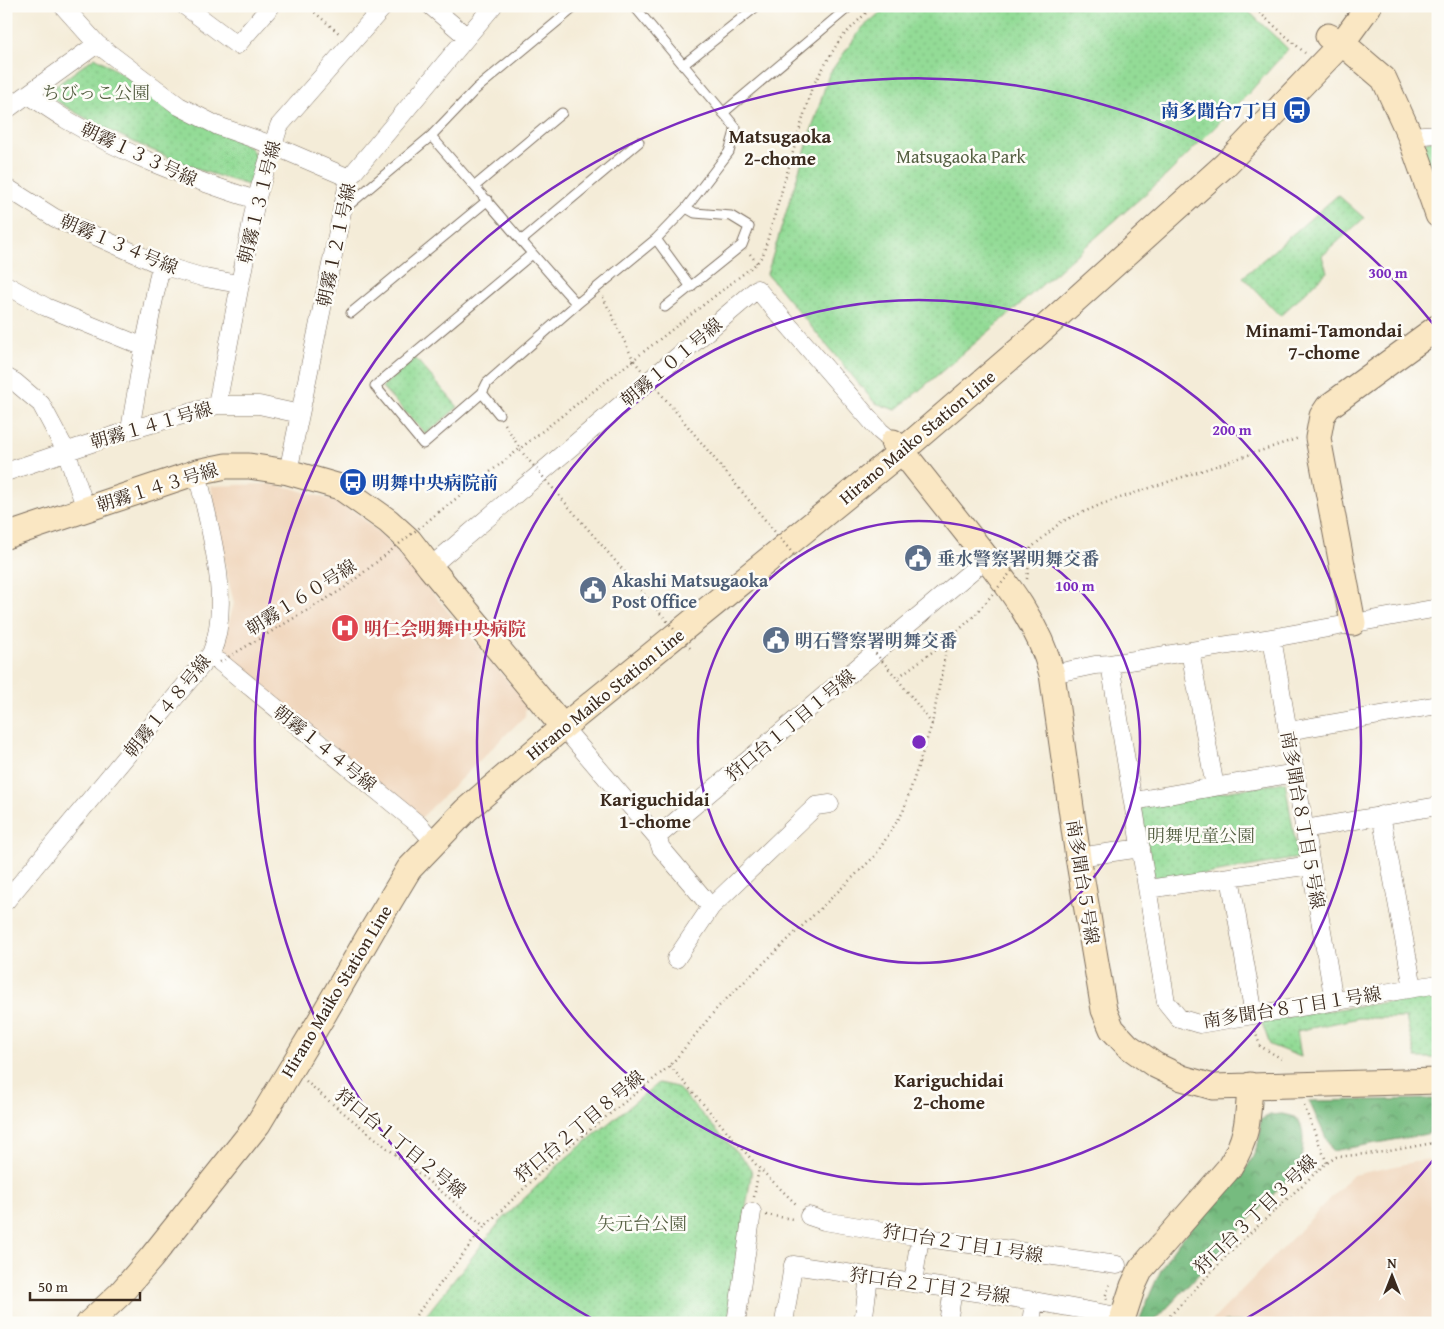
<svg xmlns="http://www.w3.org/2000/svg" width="1444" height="1329" viewBox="0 0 1444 1329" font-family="'Gentium Book Plus','Noto Serif JP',serif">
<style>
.built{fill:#f0d6bc}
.grass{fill:#93db96;stroke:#67825a}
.forest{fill:url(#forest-crowns);stroke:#58724e}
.park{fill:url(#park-dots);stroke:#67825a}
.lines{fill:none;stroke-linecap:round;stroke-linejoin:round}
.lane-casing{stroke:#7c6e5f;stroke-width:11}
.street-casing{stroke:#7c6e5f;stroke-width:19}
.secondary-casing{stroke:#7c6e5f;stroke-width:27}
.path{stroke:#7c6e5f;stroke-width:2.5;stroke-dasharray:1 4;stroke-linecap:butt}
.lane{stroke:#fff;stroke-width:9}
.street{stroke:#fff;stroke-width:18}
.secondary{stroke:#fae7c3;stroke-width:25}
.path-bridge{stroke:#7c6e5f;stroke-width:2.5;stroke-dasharray:1 4;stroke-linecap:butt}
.ring{fill:none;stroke:#7b2cbf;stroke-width:2.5}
.labels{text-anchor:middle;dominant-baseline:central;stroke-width:5;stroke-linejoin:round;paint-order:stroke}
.park-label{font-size:18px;fill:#555f42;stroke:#fdfcf7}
.transit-label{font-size:18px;font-weight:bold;fill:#164399;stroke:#fdfcf7;text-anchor:end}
.street-label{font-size:18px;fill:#3b2a1e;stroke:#fdfcf7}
.service-label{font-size:18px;font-weight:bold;fill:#4e5e75;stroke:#fdfcf7;text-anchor:start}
.health-label{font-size:18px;font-weight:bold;fill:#be3a42;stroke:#fdfcf7;text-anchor:start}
.neighbourhood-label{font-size:19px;font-weight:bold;fill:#3b2a1e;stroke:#fdfcf7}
.centre{fill:#7b2cbf;stroke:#fdfcf7;stroke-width:2.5}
.ring-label{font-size:15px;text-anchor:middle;font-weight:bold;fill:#7b2cbf;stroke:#fdfcf7;stroke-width:5;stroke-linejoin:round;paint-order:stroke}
</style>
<defs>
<pattern id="forest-crowns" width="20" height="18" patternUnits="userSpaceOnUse" patternTransform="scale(1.25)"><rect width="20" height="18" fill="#76bb7f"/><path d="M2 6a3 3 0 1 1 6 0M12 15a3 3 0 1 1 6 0" fill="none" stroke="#629867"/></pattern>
<pattern id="park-dots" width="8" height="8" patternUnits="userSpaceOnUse" patternTransform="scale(1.25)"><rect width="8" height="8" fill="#93db96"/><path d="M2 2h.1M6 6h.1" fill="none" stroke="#80bc81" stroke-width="1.8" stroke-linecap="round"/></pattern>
</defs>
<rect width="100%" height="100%" fill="#fdfcf7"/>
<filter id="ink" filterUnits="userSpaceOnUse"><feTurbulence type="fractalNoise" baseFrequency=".02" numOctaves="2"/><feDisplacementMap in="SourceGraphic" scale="10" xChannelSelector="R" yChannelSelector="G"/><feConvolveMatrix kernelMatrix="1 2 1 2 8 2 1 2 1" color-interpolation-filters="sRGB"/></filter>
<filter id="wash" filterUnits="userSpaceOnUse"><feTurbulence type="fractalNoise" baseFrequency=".0096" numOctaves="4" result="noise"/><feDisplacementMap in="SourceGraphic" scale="20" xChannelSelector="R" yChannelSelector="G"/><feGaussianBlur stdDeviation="1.12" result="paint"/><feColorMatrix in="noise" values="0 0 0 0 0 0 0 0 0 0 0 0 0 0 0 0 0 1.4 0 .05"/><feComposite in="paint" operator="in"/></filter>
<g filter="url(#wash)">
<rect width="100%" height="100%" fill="#f4ecd8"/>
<path class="built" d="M268,484L292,488L332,500L357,513L385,538L526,702L525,716L421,818L221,653L234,603L228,579L211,486Z
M1438,1157V1323H1210L1353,1175Z"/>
<path class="grass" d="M1438,1320V1323H1223L1224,1322Z"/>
<path class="forest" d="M1438,1099V1132L1332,1151L1309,1101Z
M1282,1114C1286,1115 1290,1115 1294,1117C1308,1125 1302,1153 1300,1166L1153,1323H1141L1139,1321C1150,1295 1160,1266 1178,1243C1203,1212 1254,1177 1260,1135C1260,1130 1260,1125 1260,1120L1270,1115Z"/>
<path class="park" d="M888,6H1243L1288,49L1248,94L1169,173L993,328L896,410L875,403L767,274L829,74L862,28Z
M95,57L139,85L238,140C242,143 249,146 252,150C259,159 254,177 248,185L196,169L138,144L92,122L53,99V88Z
M1438,140V196L1419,153L1427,141Z
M1338,195L1364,218L1322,256L1327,272L1280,316L1243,277Z
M415,358L458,407L426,434L382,387Z
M1285,782L1298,858L1155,883L1140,806Z
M1438,995V1058H1416L1406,1018H1359L1297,1031L1301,1057L1270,1045L1261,1020Z
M658,1083L677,1087L752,1169L728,1323H420L499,1223L566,1158Z"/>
</g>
<g filter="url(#ink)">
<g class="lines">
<g class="lane-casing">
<path id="lane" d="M683,65L757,6
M723,113L850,6
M431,136C480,192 527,249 577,304
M475,186L562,113
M344,209L431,136L476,89L576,6
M656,239L691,287
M521,241L639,142
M532,254L375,386L423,444L482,393L487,383L577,304L656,239L686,208L729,152L736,128L634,6
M665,307L742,245L749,227L731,216L695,213L686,208
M351,313L488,200
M482,393L499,414"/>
</g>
<g class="street-casing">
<path id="street" d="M63,6L97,44L179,106L218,126L272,145L349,178
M185,6L237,45L271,6
M431,6L467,37
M29,95C41,103 54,112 67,120C126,155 190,179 256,200
M6,110L97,44
M1410,136L1438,134
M6,187L55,218L161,265L205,278L239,284
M6,285L46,307L144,347
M6,377L15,382L41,404L66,451L86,509
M217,405L256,200L279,126L384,6
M130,430L144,347L161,265
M6,472L130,430L217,405H259L300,414
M288,472L349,178L493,6
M430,567L757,289L880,431L893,442
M1272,638L1334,1001
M1190,651L1215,787
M220,662L418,824L428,835
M1110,664L1166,1002L1179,1018L1199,1024L1438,984
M1052,674L1095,665L1110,664L1272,638L1438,608
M563,727L657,837L987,558
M1288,731L1438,705
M1134,801L1295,773
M1381,815L1413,988
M1304,829L1438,806
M657,837L661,848L711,907
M1078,857L1141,848
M1230,877L1254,1015
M1148,889L1311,865
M6,901L211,654C233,601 209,526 197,472
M676,959L711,907L816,806L830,804
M809,1216L824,1221L920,1237L1117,1265
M913,1283L920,1237
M736,1323L752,1212
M784,1323L793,1265L1034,1301L1123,1317
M863,1323L869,1277
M948,1323L953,1289
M1031,1323L1034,1301"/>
</g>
<g class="secondary-casing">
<path id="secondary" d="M1328,36L1342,43L1384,79L1410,136L1438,215
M893,442L902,451C925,480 948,509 971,538C1004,580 1038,621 1052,674L1078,857L1104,1010L1112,1029L1128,1046L1155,1065L1182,1078L1213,1087L1438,1081
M6,536L197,472L226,466H249L288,472L340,487L388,521L409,540L430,567L563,727
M1353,623L1318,438L1322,416L1328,407L1438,327
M89,1323L120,1294L151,1258L258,1124L324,1014L373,929L409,869L466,810L563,727L902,451L1032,339L1226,164L1342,43L1369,6
M1121,1323L1133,1286L1141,1269L1229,1168C1248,1138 1248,1119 1250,1085"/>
</g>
<path class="path" d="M307,6L340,34
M1252,6L1305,53
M750,254L757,263
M603,297L634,361
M505,424L520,449
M439,512L757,263L763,255L812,87L840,39L873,6
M1027,579L1031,548L1061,522L1102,504L1299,438
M932,724L897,678L947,641
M1255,1031L1260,1046L1282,1059
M670,1066L759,1168L797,1205
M306,1081L324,1097L484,1226
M1304,1106L1327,1163
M754,1197L759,1168
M766,1215L793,1219
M1107,1299L1105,1297L1111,1281
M410,1323L484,1227L563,1151L670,1066L718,1007L875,856L903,812L932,724L948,640L976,614
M1163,1323L1233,1249L1324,1165L1336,1157L1384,1152L1438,1142"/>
<use href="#lane" class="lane"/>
<use href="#street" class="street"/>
<use href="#secondary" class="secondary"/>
<path class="path-bridge" d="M634,361L794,555
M520,450L690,648
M976,614L1031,548
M869,646L897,678
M220,662L343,589L439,512"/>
</g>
</g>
<g class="ring">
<circle cx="919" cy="742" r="221"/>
<circle cx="919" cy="742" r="442"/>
<path d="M1434 1159A663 663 0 0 1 1240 1322M598 1322A663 663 0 1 1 1434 325"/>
</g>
<defs>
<g id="bus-disc" transform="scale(1.4375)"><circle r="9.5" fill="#1a4fb4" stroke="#fdfcf7"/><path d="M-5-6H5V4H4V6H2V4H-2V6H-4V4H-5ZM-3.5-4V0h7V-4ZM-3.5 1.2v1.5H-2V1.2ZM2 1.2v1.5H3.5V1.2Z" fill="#fff"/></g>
<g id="civic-disc" transform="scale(1.4375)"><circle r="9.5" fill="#5c6f8a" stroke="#fdfcf7"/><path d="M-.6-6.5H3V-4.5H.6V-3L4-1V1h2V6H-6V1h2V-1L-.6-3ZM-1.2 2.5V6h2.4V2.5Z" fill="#fff"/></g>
<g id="hospital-disc" transform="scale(1.4375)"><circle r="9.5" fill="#e0444e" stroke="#fdfcf7"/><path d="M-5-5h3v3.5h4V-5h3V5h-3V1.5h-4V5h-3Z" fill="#fff"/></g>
</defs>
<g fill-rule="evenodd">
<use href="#bus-disc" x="1297" y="110"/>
<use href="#bus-disc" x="353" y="482"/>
<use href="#civic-disc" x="918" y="558"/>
<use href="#civic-disc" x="593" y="590"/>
<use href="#hospital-disc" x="345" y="628"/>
<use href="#civic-disc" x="776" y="640"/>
</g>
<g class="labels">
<g class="park-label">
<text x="96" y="92">ちびっこ公園</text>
<text x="961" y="156">Matsugaoka Park</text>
<text x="1201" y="835">明舞児童公園</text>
<text x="642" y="1223">矢元台公園</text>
</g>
<g class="transit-label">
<text x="1278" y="110">南多聞台7丁目</text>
<text x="372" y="482" text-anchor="start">明舞中央病院前</text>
</g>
<g class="street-label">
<text transform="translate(139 154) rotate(25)">朝霧１３３号線</text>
<text transform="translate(259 202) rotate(-76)">朝霧１３１号線</text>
<text transform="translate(119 244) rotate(23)">朝霧１３４号線</text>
<text transform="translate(336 245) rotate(-78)">朝霧１２１号線</text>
<text transform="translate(671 362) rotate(-40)">朝霧１０１号線</text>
<text transform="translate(151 425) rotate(-16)">朝霧１４１号線</text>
<text transform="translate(917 437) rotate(-40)">Hirano Maiko Station Line</text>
<text transform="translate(157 487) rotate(-17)">朝霧１４３号線</text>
<text transform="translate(301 597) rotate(-32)">朝霧１６０号線</text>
<text transform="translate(605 694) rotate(-39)">Hirano Maiko Station Line</text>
<text transform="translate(167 706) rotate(-51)">朝霧１４８号線</text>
<text transform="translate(790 725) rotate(-40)">狩口台１丁目１号線</text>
<text transform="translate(325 748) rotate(39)">朝霧１４４号線</text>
<text transform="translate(1303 820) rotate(80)">南多聞台８丁目５号線</text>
<text transform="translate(1083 882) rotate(81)">南多聞台５号線</text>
<text transform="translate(336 991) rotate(-59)">Hirano Maiko Station Line</text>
<text transform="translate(1292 1007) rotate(-9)">南多聞台８丁目１号線</text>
<text transform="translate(579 1126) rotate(-40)">狩口台２丁目８号線</text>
<text transform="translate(401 1143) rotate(39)">狩口台１丁目２号線</text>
<text transform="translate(1255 1214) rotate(-44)">狩口台３丁目３号線</text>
<text transform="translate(963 1243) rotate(9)">狩口台２丁目１号線</text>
<text transform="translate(930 1285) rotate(8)">狩口台２丁目２号線</text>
</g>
<g class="service-label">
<text x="937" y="558">垂水警察署明舞交番</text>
<text x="612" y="580">Akashi Matsugaoka<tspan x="612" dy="21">Post Office</tspan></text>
<text x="795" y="640">明石警察署明舞交番</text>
</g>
<g class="health-label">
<text x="364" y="628">明仁会明舞中央病院</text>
</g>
<g class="neighbourhood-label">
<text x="780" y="136">Matsugaoka<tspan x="780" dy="22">2-chome</tspan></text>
<text x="1324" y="330">Minami-Tamondai<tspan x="1324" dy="22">7-chome</tspan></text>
<text x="655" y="799">Kariguchidai<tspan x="655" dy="22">1-chome</tspan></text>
<text x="949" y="1080">Kariguchidai<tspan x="949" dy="22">2-chome</tspan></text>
</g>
</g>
<circle cx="919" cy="742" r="8" class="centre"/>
<g class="ring-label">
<text x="1388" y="278">300 m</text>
<text x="1232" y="435">200 m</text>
<text x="1075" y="591">100 m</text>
</g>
<rect width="1444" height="1329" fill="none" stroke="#fdfcf7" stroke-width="25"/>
<g transform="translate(1392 1276)" stroke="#fdfcf7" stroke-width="4" paint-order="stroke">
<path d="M0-4L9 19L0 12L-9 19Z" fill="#3b2a1e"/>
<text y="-8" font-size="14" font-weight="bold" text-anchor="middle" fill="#3b2a1e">N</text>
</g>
<path d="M30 1292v8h110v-8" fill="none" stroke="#3b2a1e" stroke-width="2.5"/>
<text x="38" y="1292" font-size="15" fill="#3b2a1e" stroke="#fdfcf7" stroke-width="4" paint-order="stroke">50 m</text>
</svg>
